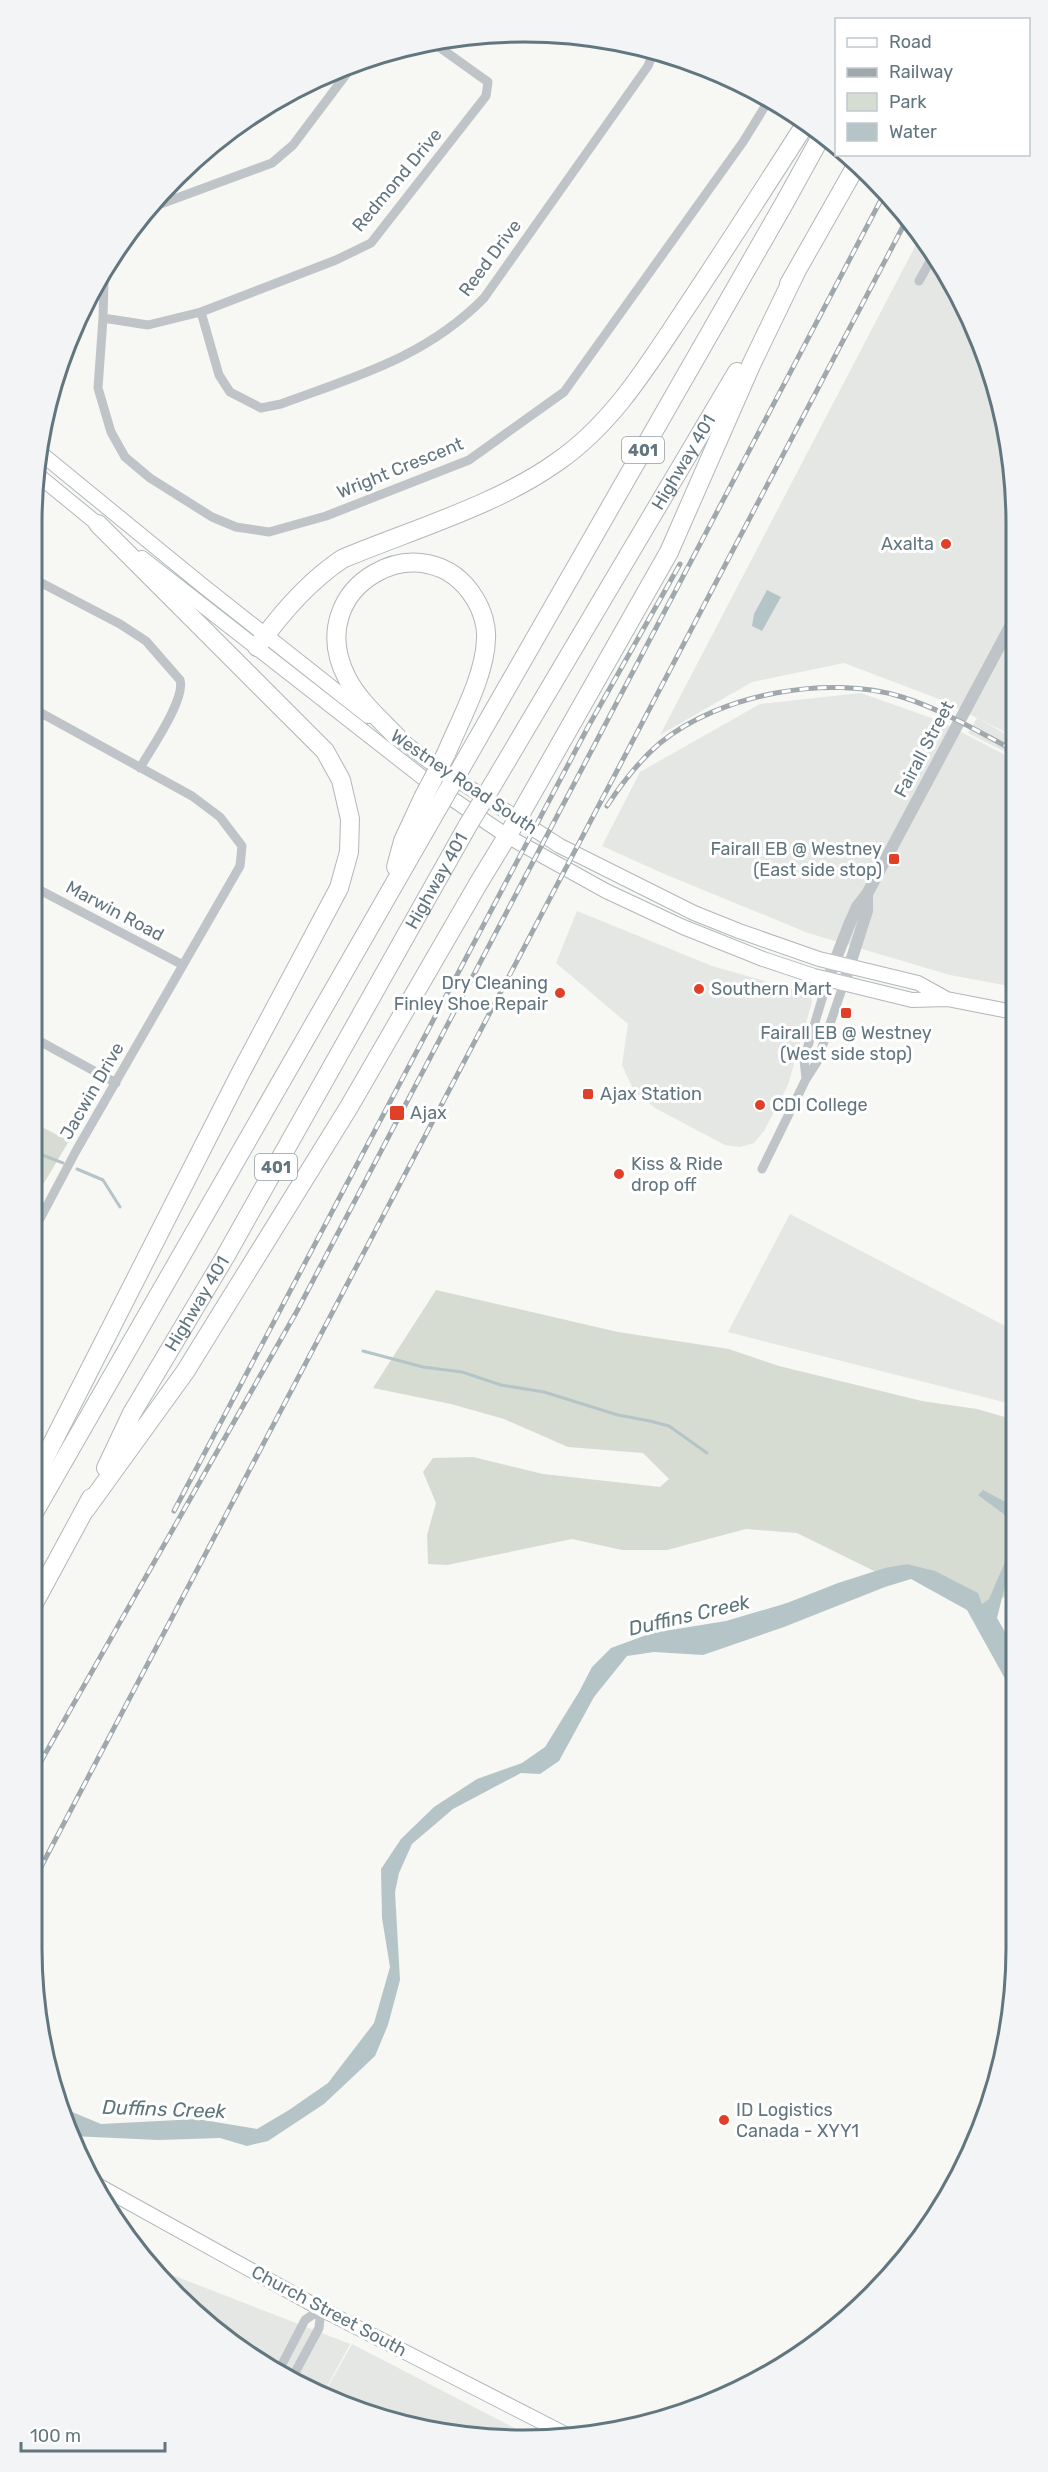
<svg xmlns="http://www.w3.org/2000/svg" width="1048" height="2472" viewBox="0 0 1048 2472" font-family="Rubik,sans-serif">
<style>
.built{fill:#e5e7e5}
.green{fill:#d7dcd3}
.water{fill:#b5c5c7}
.lines{fill:none;stroke-linecap:round;stroke-linejoin:round}
.stream{stroke:#b5c5c7;stroke-width:3}
.secondary-casing{stroke:#b0b8bb;stroke-width:16}
.motorway-casing{stroke:#b1b7ba;stroke-width:20}
.minor{stroke:#bec4c7;stroke-width:9}
.tertiary{stroke:#bec4c7;stroke-width:12}
.secondary{stroke:#fff;stroke-width:14}
.motorway{stroke:#fff;stroke-width:18}
.rail-casing{stroke:#9fa8ac;stroke-width:5}
.rail{stroke:#fff;stroke-width:3;stroke-dasharray:9;stroke-linecap:butt}
.motorway-bridge-casing{stroke:#b1b7ba;stroke-width:20;stroke-linecap:butt}
.motorway-bridge{stroke:#fff;stroke-width:18}
.poi-dot{fill:#e23f29;stroke:#fff;stroke-width:2}
.labels{text-anchor:middle;dominant-baseline:central;stroke-width:6;stroke-linejoin:round;paint-order:stroke}
.shield{fill:#fff;stroke:#919fa5;stroke-width:1.5}
.shield-label{font-size:16px;font-weight:bold;fill:#62767f}
.street-label{font-size:18px;fill:#62767f;stroke:#fff}
.poi-label{font-size:18px;fill:#62767f;stroke:#fff;text-anchor:start}
.water-label{font-size:20px;font-style:italic;fill:#5d767a;stroke:#fff}
.rim{fill:none;stroke:#62767f;stroke-width:3}
</style>
<rect width="100%" height="100%" fill="#f7f7f4"/>
<path class="built" d="M921,235L979,335L1012,459L1013,736L939,699L844,663L752,682L660,735Z
M861,693L940,721L1013,759L1014,987L950,975L808,933L662,873L602,846L640,772L760,704Z
M977,718L1013,738V756L968,733Z
M577,911L712,966L811,994L812,1002L788,1085L764,1131L754,1143L740,1147L725,1145L655,1108L634,1091L622,1065L628,1024L556,963Z
M790,1214L1015,1331V1405L728,1332Z
M149,2266L350,2344L324,2392L278,2375L154,2272Z
M352,2344L526,2434L428,2431L325,2392Z"/>
<path class="green" d="M32,1122L69,1141L41,1188L32,1185Z
M436,1290L618,1332L729,1349L779,1366L922,1401L977,1409L1015,1420V1593L981,1606L907,1564L876,1572L797,1533L746,1529L667,1550H622L572,1539L447,1565L428,1564L427,1535L436,1503L423,1472L433,1458L473,1457L543,1474L660,1487L669,1479L643,1453L568,1447L504,1419L451,1404L373,1388Z"/>
<path class="water" d="M767,590L781,597L762,631L752,626L754,614Z
M983,1490L1015,1507V1529L1012,1534L1014,1550L997,1618L1016,1651V1756L1012,1751L1007,1734L1009,1686L967,1610L911,1579L885,1587L784,1627L703,1655L654,1652L627,1656L594,1697L559,1761L540,1774L521,1773L453,1809L412,1844L399,1873L395,1892L400,1980L388,2025L375,2056L324,2104L268,2141L247,2146L220,2138L158,2140L71,2136L58,2106L101,2124L197,2119L257,2129L289,2110L328,2083L374,2023L390,1967L382,1918L381,1869L401,1839L434,1807L477,1779L522,1763L545,1747L579,1692L592,1667L611,1648L652,1633L726,1621L787,1603L838,1583L885,1568L907,1564L935,1571L978,1593L982,1604L989,1599L1008,1555L1005,1532L1013,1521L978,1495Z"/>
<g class="lines">
<path class="stream" d="M32,1151L63,1163
M77,1169L103,1180L120,1207
M363,1351L423,1367L462,1372L501,1385L544,1392L618,1415L650,1421L669,1426L707,1453"/>
<g class="secondary-casing">
<path id="secondary" d="M43,455L202,585L368,716
M39,476L105,530
M142,558L436,788L507,836L606,891L683,927L763,959L814,976L912,1000L947,999L1014,1012
M391,732L431,763L560,846L694,913L739,931L819,959L918,983L945,998
M92,2182L321,2309L569,2436"/>
</g>
<g class="motorway-casing">
<g id="motorway">
<path d="M789,284L856,166"/>
<path d="M257,647C281,613 308,582 342,559C411,530 497,505 557,462C612,424 646,368 682,314C724,251 765,187 806,123"/>
<path d="M397,737C380,719 358,700 347,678C299,585 427,518 475,599C482,610 487,626 486,639C485,676 460,720 446,754"/>
<path d="M462,766L785,202L823,133"/>
<path id="s1" d="M493,784L737,372"/>
<path d="M396,867L403,841L423,798"/>
<path id="s2" d="M106,1468L132,1413L225,1257L468,825"/>
<path d="M32,1483L240,1074L339,888L349,852L350,819L341,780L325,751L98,524"/>
<path d="M86,1509L185,1372L349,1107L478,884L517,820L669,552L752,363L795,274"/>
<path d="M32,1516L439,806"/>
<path d="M32,1607L91,1498"/>
</g>
</g>
<path class="minor" d="M147,209L272,163L293,145L354,64
M102,272L104,281L103,318L98,388L111,432L125,457L150,478L212,517L236,527L269,532L326,516L469,460L564,392L743,142L767,103
M919,281L933,256
M201,312L219,375L230,392L261,408L281,404C357,376 426,357 484,298L648,66L654,51
M103,318L148,325L201,312L336,260L371,243L486,96L488,82L432,42
M32,578L120,624L146,641L180,680C186,699 150,750 140,768
M32,886L183,965
M32,1037L116,1083
M806,1079L804,1059L828,979
M762,1169L806,1079L817,1062L844,983
M32,1234L76,1151L240,866L242,846L220,817L192,796L32,708
M277,2374L305,2320L321,2309
M291,2380L319,2328L321,2309"/>
<path class="tertiary" d="M828,979L849,925L857,907L867,894L1013,621
M844,983L867,911V894"/>
<use href="#secondary" class="secondary"/>
<use href="#motorway" class="motorway"/>
<g class="rail-casing">
<path id="rail" d="M607,806C622,783 639,761 660,743C720,694 828,674 902,697C941,709 977,731 1013,750
M174,1511L588,727L680,564
M32,1777L297,1311L884,194
M32,1884L908,217"/>
</g>
<use href="#rail" class="rail"/>
<g class="motorway-bridge-casing">
<path id="motorway-bridge" d="M423,798L446,754
M439,806L462,766
M468,825L493,784"/>
</g>
<use href="#motorway-bridge" class="motorway-bridge"/>
</g>
<g class="poi-dot">
<circle cx="946" cy="544" r="6"/>
<rect x="888" y="853" width="12" height="12" rx="3"/>
<circle cx="699" cy="989" r="6"/>
<circle cx="560" cy="993" r="6"/>
<rect x="840" y="1007" width="12" height="12" rx="3"/>
<rect x="582" y="1088" width="12" height="12" rx="3"/>
<circle cx="760" cy="1105" r="6"/>
<rect x="389" y="1105" width="16" height="16" rx="3"/>
<circle cx="619" cy="1174" r="6"/>
<circle cx="724" cy="2120" r="6"/>
</g>
<g class="labels">
<g class="shield">
<rect x="622" y="437" width="42" height="26" rx="4.5"/>
<rect x="255" y="1154" width="42" height="26" rx="4.5"/>
</g>
<g class="shield-label">
<text x="643" y="450">401</text>
<text x="276" y="1167">401</text>
</g>
<g class="street-label">
<text transform="translate(397 180) rotate(-50)">Redmond Drive</text>
<text transform="translate(490 258) rotate(-53)">Reed Drive</text>
<text stroke="none"><textPath href="#s1" startOffset="374">Highway 401</textPath></text>
<text transform="translate(400 468) rotate(-22)">Wright Crescent</text>
<text transform="translate(924 749) rotate(-62)">Fairall Street</text>
<text transform="translate(464 782) rotate(34)">Westney Road South</text>
<text stroke="none"><textPath href="#s2" startOffset="674">Highway 401</textPath></text>
<text transform="translate(115 911) rotate(28)">Marwin Road</text>
<text transform="translate(92 1091) rotate(-60)">Jacwin Drive</text>
<text stroke="none"><textPath href="#s2" startOffset="188">Highway 401</textPath></text>
<text transform="translate(329 2311) rotate(28)">Church Street South</text>
</g>
<g class="poi-label">
<text x="934" y="544" text-anchor="end">Axalta</text>
<text x="882" y="849" text-anchor="end">Fairall EB @ Westney<tspan x="882" dy="21">(East side stop)</tspan></text>
<text x="548" y="983" text-anchor="end">Dry Cleaning<tspan x="548" dy="21">Finley Shoe Repair</tspan></text>
<text x="711" y="989">Southern Mart</text>
<text x="846" y="1033" text-anchor="middle">Fairall EB @ Westney<tspan x="846" dy="21">(West side stop)</tspan></text>
<text x="600" y="1094">Ajax Station</text>
<text x="772" y="1105">CDI College</text>
<text x="410" y="1113">Ajax</text>
<text x="631" y="1164">Kiss &amp; Ride<tspan x="631" dy="21">drop off</tspan></text>
<text x="736" y="2110">ID Logistics<tspan x="736" dy="21">Canada - XYY1</tspan></text>
</g>
<g class="water-label">
<text transform="translate(689 1615) rotate(-13)">Duffins Creek</text>
<text transform="translate(164 2109) rotate(2)">Duffins Creek</text>
</g>
</g>
<path d="M0 0H1048V2472H0ZM524 42H524A482 482 0 0 1 1006 524V1948A482 482 0 0 1 524 2430H524A482 482 0 0 1 42 1948V524A482 482 0 0 1 524 42Z" fill="#f2f4f5" fill-rule="evenodd"/>
<path class="rim" d="M524 42H524A482 482 0 0 1 1006 524V1948A482 482 0 0 1 524 2430H524A482 482 0 0 1 42 1948V524A482 482 0 0 1 524 42Z"/>
<rect x="835" y="18" width="195" height="138" fill="#ffffff" stroke="#c0c8cc" stroke-width="1.5"/>
<rect x="847" y="38" width="30" height="9" fill="#ffffff" stroke="#c0c8cc" stroke-width="1.5"/>
<text x="889" y="48" font-size="18" fill="#62767f">Road</text>
<rect x="847" y="68" width="30" height="9" fill="#9fa8ac" stroke="#c0c8cc" stroke-width="1.5"/>
<text x="889" y="78" font-size="18" fill="#62767f">Railway</text>
<rect x="847" y="93" width="30" height="18" fill="#d7dcd3" stroke="#c0c8cc" stroke-width="1.5"/>
<text x="889" y="108" font-size="18" fill="#62767f">Park</text>
<rect x="847" y="123" width="30" height="18" fill="#b5c5c7" stroke="#c0c8cc" stroke-width="1.5"/>
<text x="889" y="138" font-size="18" fill="#62767f">Water</text>
<path d="M21 2442v9h144v-9" fill="none" stroke="#62767f" stroke-width="3"/>
<text x="30" y="2442" font-size="18" fill="#62767f" stroke="#ffffff" stroke-width="4.5" paint-order="stroke">100 m</text>
</svg>
